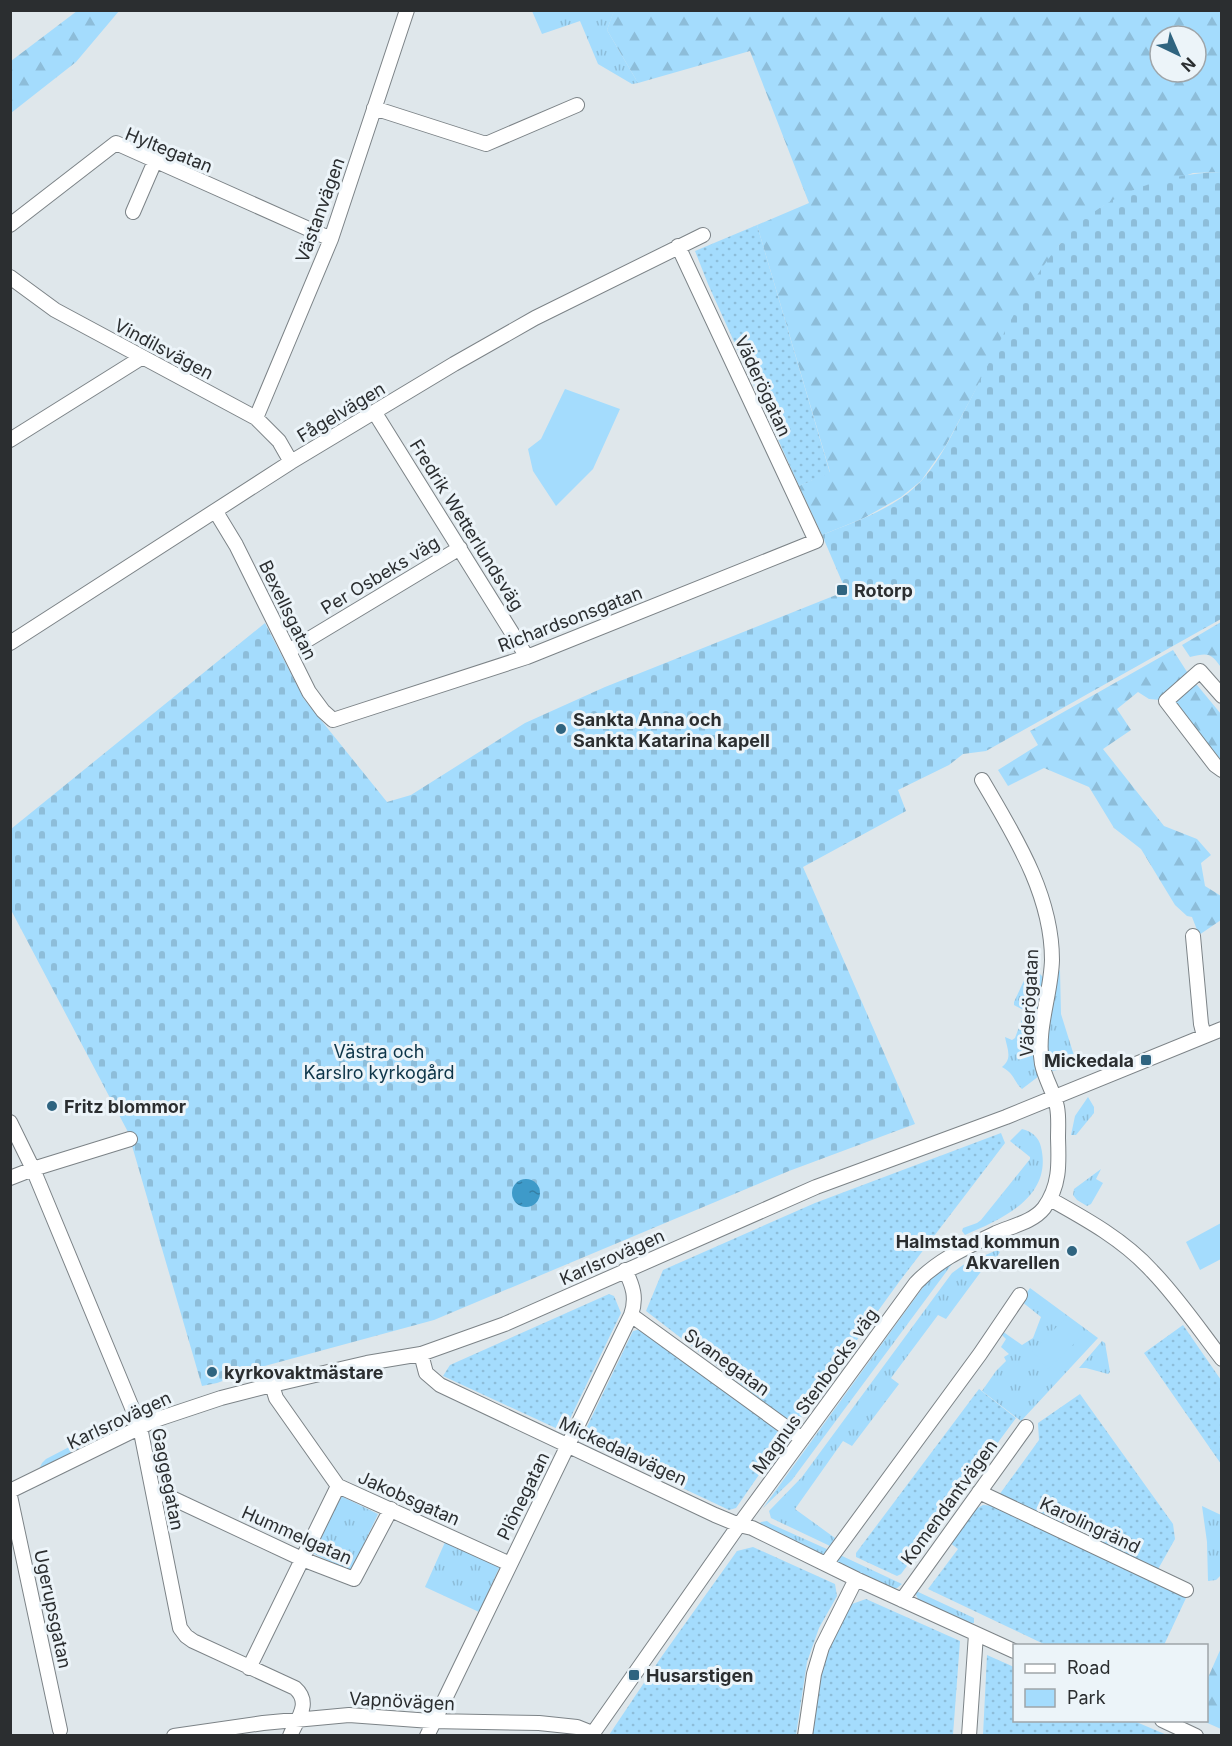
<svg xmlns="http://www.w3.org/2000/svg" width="1232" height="1746" viewBox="0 0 1232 1746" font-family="Inter,sans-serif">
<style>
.grass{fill:url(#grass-tufts)}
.forest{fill:url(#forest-firs);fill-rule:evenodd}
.cemetery{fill:url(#cemetery-stones)}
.park{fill:#a4dcfd}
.garden{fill:url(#garden-dots)}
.water{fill:url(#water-ripples)}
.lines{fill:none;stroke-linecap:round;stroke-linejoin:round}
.minor-casing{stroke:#7c8387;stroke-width:16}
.minor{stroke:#fff;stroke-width:14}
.poi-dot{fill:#2f6480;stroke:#ecf4f9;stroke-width:2}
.labels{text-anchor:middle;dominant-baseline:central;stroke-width:6;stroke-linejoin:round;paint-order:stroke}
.street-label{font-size:18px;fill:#2b2e30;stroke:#ecf4f9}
.poi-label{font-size:18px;font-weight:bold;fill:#2b2e30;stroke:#ecf4f9;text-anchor:start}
.park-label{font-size:18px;fill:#0d3549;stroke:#ecf4f9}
</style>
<defs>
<pattern id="grass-tufts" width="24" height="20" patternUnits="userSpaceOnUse" patternTransform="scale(1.5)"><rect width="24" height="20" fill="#a4dcfd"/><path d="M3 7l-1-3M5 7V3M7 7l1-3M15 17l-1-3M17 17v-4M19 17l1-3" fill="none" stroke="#8dbdd9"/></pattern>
<pattern id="forest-firs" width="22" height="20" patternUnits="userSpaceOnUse" patternTransform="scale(1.5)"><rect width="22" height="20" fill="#a4dcfd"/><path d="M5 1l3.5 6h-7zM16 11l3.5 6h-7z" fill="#8dbdd9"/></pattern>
<pattern id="cemetery-stones" width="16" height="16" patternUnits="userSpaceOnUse" patternTransform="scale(1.5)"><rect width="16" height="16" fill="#a4dcfd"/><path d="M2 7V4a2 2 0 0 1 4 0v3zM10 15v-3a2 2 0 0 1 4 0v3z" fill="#8dbdd9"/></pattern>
<pattern id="garden-dots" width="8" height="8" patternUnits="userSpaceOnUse" patternTransform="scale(1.5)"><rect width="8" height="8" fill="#a4dcfd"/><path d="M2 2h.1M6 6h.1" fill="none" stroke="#8dbdd9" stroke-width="1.8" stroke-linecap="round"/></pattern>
<pattern id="water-ripples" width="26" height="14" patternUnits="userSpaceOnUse" patternTransform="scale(1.5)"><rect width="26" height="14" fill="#3e9ac9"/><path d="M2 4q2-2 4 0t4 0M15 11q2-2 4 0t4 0" fill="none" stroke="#347ea4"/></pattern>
</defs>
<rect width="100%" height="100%" fill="#dfe7eb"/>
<path class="grass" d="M532,11H614L607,30L638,83L632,84L598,64L580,21L542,34Z
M1060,970L1061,1014L1076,1062L1071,1068L1051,1071C1039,1042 1052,1003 1057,972Z
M1037,971L1043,977L1038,1012L1039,1076L1022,1089C1014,1082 1014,1073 1002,1067C1013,1058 1007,1049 1005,1037L1012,1040L1015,1038L1025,1011L1014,1005V1002L1027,974Z
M1088,1097L1094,1107V1113L1076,1135H1071L1075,1116Z
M1022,1129C1031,1131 1039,1137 1041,1147C1053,1197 1002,1219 965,1235L962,1231L963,1228L977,1223L981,1220L1030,1159V1157L1010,1141Z
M1101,1169L1096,1179L1103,1183L1091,1204L1087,1206L1077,1200L1073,1195L1074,1189Z
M997,1250L1000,1252L995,1260L991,1258L946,1319L938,1315L891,1378L899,1384L852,1446L843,1441L795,1509L835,1538L830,1546L771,1518L769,1511L802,1477L952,1273L963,1265Z
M952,1264L792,1480L763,1508L926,1283L934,1274Z
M1030,1288L1098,1338L1021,1421L982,1391L996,1371L1006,1361L1004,1357L1009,1354L1001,1347L1006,1339L1000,1333L1002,1331L1022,1345L1033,1338L1041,1317L1021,1301Z
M1102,1341L1105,1343L1110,1372L1108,1374L1086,1368H1079Z
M127,1417L125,1424L115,1431L39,1469L42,1463L46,1459Z
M339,1495L378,1514L351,1571L312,1553Z
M1202,1506L1221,1515V1575L1216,1580L1208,1581L1207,1542Z
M767,1521L771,1524L829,1550L825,1555H822L758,1525L761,1522Z
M446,1540L500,1566L479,1612L425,1587Z
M840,1555L902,1584L897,1588H892L837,1563L834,1561Z
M914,1590L974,1618V1623H968L918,1599Z"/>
<path class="forest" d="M614,10L1221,11V172L1193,173L1103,206L1080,224L1060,244L1030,288L945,447L921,481L901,497L864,518L822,535L799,486L830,472L757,225L809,203L750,51L638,83L607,30ZM1160,36H1196V72H1160Z
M77,11H119L76,62L11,113V61Z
M1221,622V664L1220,666C1210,651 1205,654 1190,657L1182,645Z
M1173,650L1189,675L1160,700L1149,699L1138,692L1117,709L1131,730L1103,749L1164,826L1197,839L1211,855L1201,863L1205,886L1221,896V920L1199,935L1192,917L1187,916L1175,905L1141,849L1114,828L1089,787L1044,768L1008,786L998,770L1038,745L1030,731Z
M1191,685H1197L1221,714V766L1173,703Z
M1221,1648V1729L1203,1721L1206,1720L1207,1680Z"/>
<path class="cemetery" d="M1221,172V619L986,751L963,754L949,765L898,790L906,811L803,867L915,1124L789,1171L434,1320L261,1367L217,1383L202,1386L128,1132L11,910V829L265,623L304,699L387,802L411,795L525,723L605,687L846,591L822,535C856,521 897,508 922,480C942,458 955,428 969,402C996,351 1023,288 1060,244C1098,196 1162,173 1221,172Z"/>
<path class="park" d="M565,389L620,409L593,469L556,506L533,471L528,449L541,439Z
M1221,1223V1259L1200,1270L1186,1242Z
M1066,1318L1083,1335L1048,1369L1032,1351Z"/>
<path class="garden" d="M757,225L830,473L799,486L708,284L695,251Z
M1001,1133L1005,1143L899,1282L799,1420L790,1422L646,1311L663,1270L815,1203Z
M609,1294L614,1296L621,1313L565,1429L560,1430L443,1376L450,1365Z
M1183,1325L1221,1380V1464L1144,1353Z
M642,1329L779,1432L781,1443L736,1508L729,1510L587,1443L584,1433L633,1331Z
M979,1389L1016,1418L901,1574L897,1576L856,1557V1553Z
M1080,1394L1173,1524L1175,1539L1157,1571L1107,1549L1080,1511L1061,1524L999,1495L1039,1440L1038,1423Z
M983,1505L994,1506L1186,1598L1164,1645L1048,1646L928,1589L958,1549L949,1542L974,1510Z
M753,1547L835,1584L837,1596L819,1628L807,1662L796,1735H609L662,1656L737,1551Z
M866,1599L960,1641L953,1735L812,1736L820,1678L833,1636L852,1604Z
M987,1655L1014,1667V1720L1134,1721L1167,1735H983Z"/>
<path class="water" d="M512 1193a14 14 0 1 1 28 0a14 14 0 1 1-28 0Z"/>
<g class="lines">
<g class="minor-casing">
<path id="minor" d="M374,108L486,144L577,105
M133,212L155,161
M10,225L116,143L331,239
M10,277L55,310L256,418L279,441L291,462
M375,413L527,657
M256,418L331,239L407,10
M10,440L141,358
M216,512L236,545L309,692L323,711L333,720L527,657L816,541L678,246
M10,643L291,462L454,364L535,318L703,235
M289,651L460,548
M1222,696L1200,671L1166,701L1215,765L1222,770
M1193,936L1201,1024L1204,1036
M10,1122L33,1169L140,1427L180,1628L186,1636L193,1641L295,1688C312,1703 297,1719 290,1736
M10,1178L33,1169L130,1139
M1050,1199C1086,1219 1124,1240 1152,1271C1178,1298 1199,1329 1222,1359
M631,1315L802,1439
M421,1354L426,1373L440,1385L715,1515L739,1525L752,1528L856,1579L1014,1651
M272,1385L276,1398L338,1486L510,1564
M10,1491L155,1420L221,1398L272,1385L367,1363L421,1354L505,1324L816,1187L1006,1117L1222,1029
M153,1492H159L302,1559L354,1579L391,1509
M979,1492L1186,1590
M10,1496L60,1730
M826,1564L980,1354L1020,1295
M902,1600L1026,1427
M249,1668L338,1486
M1162,1720L1196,1736
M174,1736L263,1723L349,1715L431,1721L539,1723L577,1727L592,1733
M427,1736L631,1315C637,1298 633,1286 625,1270
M591,1736L739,1525L916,1283C939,1259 967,1247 996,1233C1012,1226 1033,1222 1044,1208C1060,1186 1059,1164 1058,1138C1058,1128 1059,1117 1057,1107C1054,1092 1045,1079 1042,1064C1036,1029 1051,995 1052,960C1052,894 1014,835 982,780
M805,1736L814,1674L822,1647L856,1579
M969,1736L976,1634"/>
</g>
<use href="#minor" class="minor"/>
</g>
<g class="poi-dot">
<rect x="836" y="584" width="12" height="12" rx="3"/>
<circle cx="561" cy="729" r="6"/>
<rect x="1140" y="1054" width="12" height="12" rx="3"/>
<circle cx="52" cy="1106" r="6"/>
<circle cx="1072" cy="1251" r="6"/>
<circle cx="212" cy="1372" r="6"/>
<rect x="628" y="1669" width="12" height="12" rx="3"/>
</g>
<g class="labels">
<g class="street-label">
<text transform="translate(169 150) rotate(22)">Hyltegatan</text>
<text transform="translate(320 210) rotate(-70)">Västanvägen</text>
<text transform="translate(164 349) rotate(28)">Vindilsvägen</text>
<text transform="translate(763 386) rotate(65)">Väderögatan</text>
<text transform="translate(341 412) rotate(-31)">Fågelvägen</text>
<text transform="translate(467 525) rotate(58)">Fredrik Wetterlundsväg</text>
<text transform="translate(380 575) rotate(-31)">Per Osbeks väg</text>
<text transform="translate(288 610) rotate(64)">Bexellsgatan</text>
<text transform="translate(570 619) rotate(-21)">Richardsonsgatan</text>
<text transform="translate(1029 1003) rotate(-87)">Väderögatan</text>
<text transform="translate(612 1257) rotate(-24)">Karlsrovägen</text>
<text transform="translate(727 1362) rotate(36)">Svanegatan</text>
<text transform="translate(815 1391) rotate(-54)">Magnus Stenbocks väg</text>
<text transform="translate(119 1420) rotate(-25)">Karlsrovägen</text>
<text transform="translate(623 1451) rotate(25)">Mickedalavägen</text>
<text transform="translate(168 1479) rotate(79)">Gaggegatan</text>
<text transform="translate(523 1496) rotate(-64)">Plönegatan</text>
<text transform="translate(409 1498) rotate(24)">Jakobsgatan</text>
<text transform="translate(949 1502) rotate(-54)">Komendantvägen</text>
<text transform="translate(1090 1525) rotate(25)">Karolingränd</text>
<text transform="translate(297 1535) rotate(24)">Hummelgatan</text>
<text transform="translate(53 1609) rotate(78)">Ugerupsgatan</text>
<text transform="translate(402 1701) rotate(3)">Vapnövägen</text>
</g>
<g class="poi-label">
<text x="854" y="590">Rotorp</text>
<text x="573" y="719">Sankta Anna och<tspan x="573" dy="21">Sankta Katarina kapell</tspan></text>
<text x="1134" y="1060" text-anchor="end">Mickedala</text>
<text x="64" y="1106">Fritz blommor</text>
<text x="1060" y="1241" text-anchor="end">Halmstad kommun<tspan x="1060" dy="21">Akvarellen</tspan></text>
<text x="224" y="1372">kyrkovaktmästare</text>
<text x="646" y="1675">Husarstigen</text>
</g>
<g class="park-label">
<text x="379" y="1051">Västra och<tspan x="379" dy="21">Karslro kyrkogård</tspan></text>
</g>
</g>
<rect width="1232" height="1746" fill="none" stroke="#2b2e30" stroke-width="24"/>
<rect x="1013" y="1644" width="195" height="78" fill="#ecf4f9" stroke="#9fa5a9" stroke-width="1.5"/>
<rect x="1025" y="1664" width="30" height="9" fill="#ffffff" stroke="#9fa5a9" stroke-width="1.5"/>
<text x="1067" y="1674" font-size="18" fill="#2b2e30">Road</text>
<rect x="1025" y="1689" width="30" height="18" fill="#a4dcfd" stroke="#9fa5a9" stroke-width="1.5"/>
<text x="1067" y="1704" font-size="18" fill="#2b2e30">Park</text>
<g transform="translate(1178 54) rotate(136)"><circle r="28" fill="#ecf4f9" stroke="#9fa5a9" stroke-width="1.5"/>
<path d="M0-4.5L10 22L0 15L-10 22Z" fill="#2f6480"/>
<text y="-9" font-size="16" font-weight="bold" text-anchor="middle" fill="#2b2e30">N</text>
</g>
</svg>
